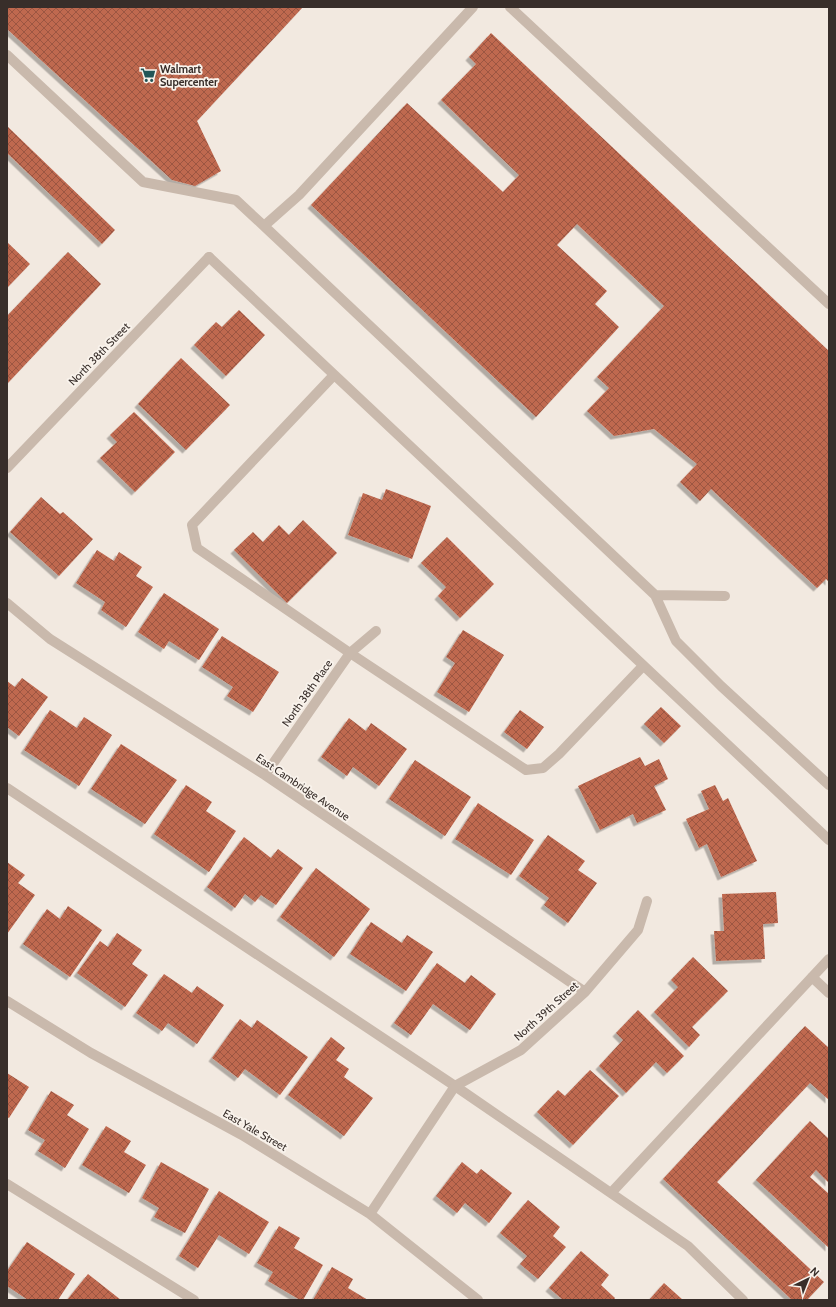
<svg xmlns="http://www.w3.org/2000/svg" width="836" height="1307" viewBox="0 0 836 1307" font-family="Cabin,sans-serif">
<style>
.building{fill:url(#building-cross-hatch);filter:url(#shadow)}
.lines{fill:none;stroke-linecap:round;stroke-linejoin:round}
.service{stroke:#c9b9ac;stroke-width:10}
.minor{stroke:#c9b9ac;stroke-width:10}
.labels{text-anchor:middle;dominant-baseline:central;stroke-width:3.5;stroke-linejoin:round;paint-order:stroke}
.poi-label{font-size:11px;font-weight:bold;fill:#382e2a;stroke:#f9f3ec;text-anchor:start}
.street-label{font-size:11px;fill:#382e2a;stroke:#f9f3ec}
</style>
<defs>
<pattern id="building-cross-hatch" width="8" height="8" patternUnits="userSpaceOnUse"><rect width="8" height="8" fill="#bf6950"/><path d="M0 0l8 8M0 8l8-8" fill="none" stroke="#9c5743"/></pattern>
<filter id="shadow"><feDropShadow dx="-3.5" dy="3.5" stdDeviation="0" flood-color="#0004"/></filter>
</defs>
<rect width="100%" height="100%" fill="#f2e9e0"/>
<path class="building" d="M7,7H303L197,121L221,171L195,186L172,180L7,29Z
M491,33L829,351V582L826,579L817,588L711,489L700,501L680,482L697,464L654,429L614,436L587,411L609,388L597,377L664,306L577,224L557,245L607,291L595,304L619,327L536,417L311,205L407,103L503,192L519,175L441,100L476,64L469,57Z
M7,126L115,230L102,244L7,153Z
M7,242L30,264L7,288Z
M68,252L101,284L7,384V316Z
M239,310L265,335L226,376L194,345L216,322L222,327Z
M181,358L230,405L186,450L138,404Z
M134,412L175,452L135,492L100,458L117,442L110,435Z
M386,489L431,506L412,559L348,535L363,493L382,500Z
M41,497L60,514L63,512L93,539L59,576L10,532Z
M303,520L337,553L287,603L234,550L253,532L263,542L279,525L289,535Z
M447,537L494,584L460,618L438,596L446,587L421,563Z
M97,550L114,561L119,552L142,567L136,576L153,587L126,627L101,610L105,602L76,583Z
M164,593L219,629L199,660L169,641L164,649L138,632Z
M463,630L504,655L469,712L437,692L455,663L446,657Z
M222,636L279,672L253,712L227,696L233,687L202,667Z
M22,678L48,697L19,736L7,727V681L15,687Z
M661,707L681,726L664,743L644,724Z
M50,710L77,728L84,717L112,735L79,786L24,750Z
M520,710L544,727L527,749L504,732Z
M349,718L366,731L371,723L407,749L379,786L353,767L347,776L321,757Z
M121,744L177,780L145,824L91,789Z
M640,757L645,766L659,759L668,779L654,786L666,810L637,823L633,814L600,830L578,786Z
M415,760L471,797L445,836L389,799Z
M186,785L212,802L206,811L236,831L209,872L154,834Z
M715,785L723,801L728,798L757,861L721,877L707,844L699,848L686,819L709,809L701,791Z
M478,803L534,840L511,875L455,839Z
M548,835L585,861L578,870L597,883L568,923L544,905L549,898L519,876Z
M244,837L271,858L278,849L303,868L276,905L261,895L255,902L245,894L235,908L207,887Z
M7,862L25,875L18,883L35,895L7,934Z
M316,868L370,909L334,957L280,917Z
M776,892L778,923L763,924L765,959L716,961L714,931H724L722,894Z
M68,906L102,930L70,977L23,944L47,909L60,919Z
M371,922L402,943L407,935L433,952L406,991L350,954Z
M117,933L142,950L132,964L148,975L125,1007L77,973L100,941L108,947Z
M693,957L728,991L692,1027L700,1035L689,1047L654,1012L678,987L671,980Z
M437,963L465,983L471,975L496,994L470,1030L433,1004L411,1035L394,1023Z
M164,974L192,993L197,986L224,1005L197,1044L168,1023L162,1031L136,1013Z
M638,1010L684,1056L667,1073L656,1062L626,1093L599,1066L623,1040L616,1033Z
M240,1019L252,1028L257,1020L308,1057L280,1095L245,1069L238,1078L212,1058Z
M805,1026L829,1048V1100L810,1083L717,1182L824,1282L807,1300H792L663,1179Z
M331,1037L345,1048L336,1060L349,1069L344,1077L373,1098L344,1136L288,1095Z
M590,1070L619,1096L573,1145L537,1112L558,1090L565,1096Z
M7,1073L29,1087L9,1118L7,1117Z
M51,1091L74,1105L67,1115L89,1129L65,1168L38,1151L45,1140L28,1130Z
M810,1121L829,1139V1183L816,1170L810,1177L829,1194V1248L756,1180Z
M106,1126L131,1141L124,1152L146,1165L129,1193L82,1165Z
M161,1162L209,1189L185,1233L154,1217L159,1208L142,1198Z
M462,1162L477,1174L481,1169L512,1193L489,1223L465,1203L457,1213L436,1196Z
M219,1191L269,1222L249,1254L219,1235L198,1268L179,1256Z
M528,1200L560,1227L553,1236L566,1247L538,1279L520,1264L527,1256L500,1233Z
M279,1226L300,1238L294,1248L323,1265L303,1300H300L268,1281L273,1272L257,1263Z
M27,1242L75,1274L58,1300H28L7,1286V1271Z
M581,1251L609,1275L601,1285L615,1298L614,1300H563L549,1288Z
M332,1267L353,1279L348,1288L368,1300H313Z
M88,1274L121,1300H67Z
M664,1283L683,1300H649Z"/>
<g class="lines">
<path class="service" d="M473,7L299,195L264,226L655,595L725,596
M510,7L829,304
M7,55L143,182L236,200L264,226
M209,257L829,840
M334,375L192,525L197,548L350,653L526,770L543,768L559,754L643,666
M655,595L676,641L721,686L829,785
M7,788L455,1086L688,1246L743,1300
M812,977L829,993
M7,1184L194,1300
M611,1193L829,959"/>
<path class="minor" d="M7,468L209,257
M7,603L50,639L265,775L585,992
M265,775L350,653L376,631
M7,1001L91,1053L242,1135L370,1214L478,1300
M370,1214L455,1086L521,1050L585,992L638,930L647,901"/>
</g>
<defs>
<g id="supermarket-bare" transform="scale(1.2)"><path d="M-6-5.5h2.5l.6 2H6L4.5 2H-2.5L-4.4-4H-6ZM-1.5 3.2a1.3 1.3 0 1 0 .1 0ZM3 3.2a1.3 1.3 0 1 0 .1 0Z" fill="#225557" stroke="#f9f3ec" stroke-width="2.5" paint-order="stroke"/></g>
</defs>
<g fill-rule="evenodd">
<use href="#supermarket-bare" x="148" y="75"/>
</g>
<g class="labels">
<g class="poi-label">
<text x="160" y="69">Walmart<tspan x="160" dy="13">Supercenter</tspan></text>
</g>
<g class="street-label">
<text transform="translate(99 354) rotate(-46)">North 38th Street</text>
<text transform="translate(307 693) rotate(-55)">North 38th Place</text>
<text transform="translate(303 787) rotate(34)">East Cambridge Avenue</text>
<text transform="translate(546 1011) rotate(-42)">North 39th Street</text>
<text transform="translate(255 1130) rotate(30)">East Yale Street</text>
</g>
</g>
<rect width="836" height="1307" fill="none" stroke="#382e2a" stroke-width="16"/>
<g transform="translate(808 1279) rotate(43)" stroke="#f9f3ec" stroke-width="3" paint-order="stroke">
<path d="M0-3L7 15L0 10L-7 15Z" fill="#382e2a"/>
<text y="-6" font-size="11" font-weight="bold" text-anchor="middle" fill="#382e2a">N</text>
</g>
</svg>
